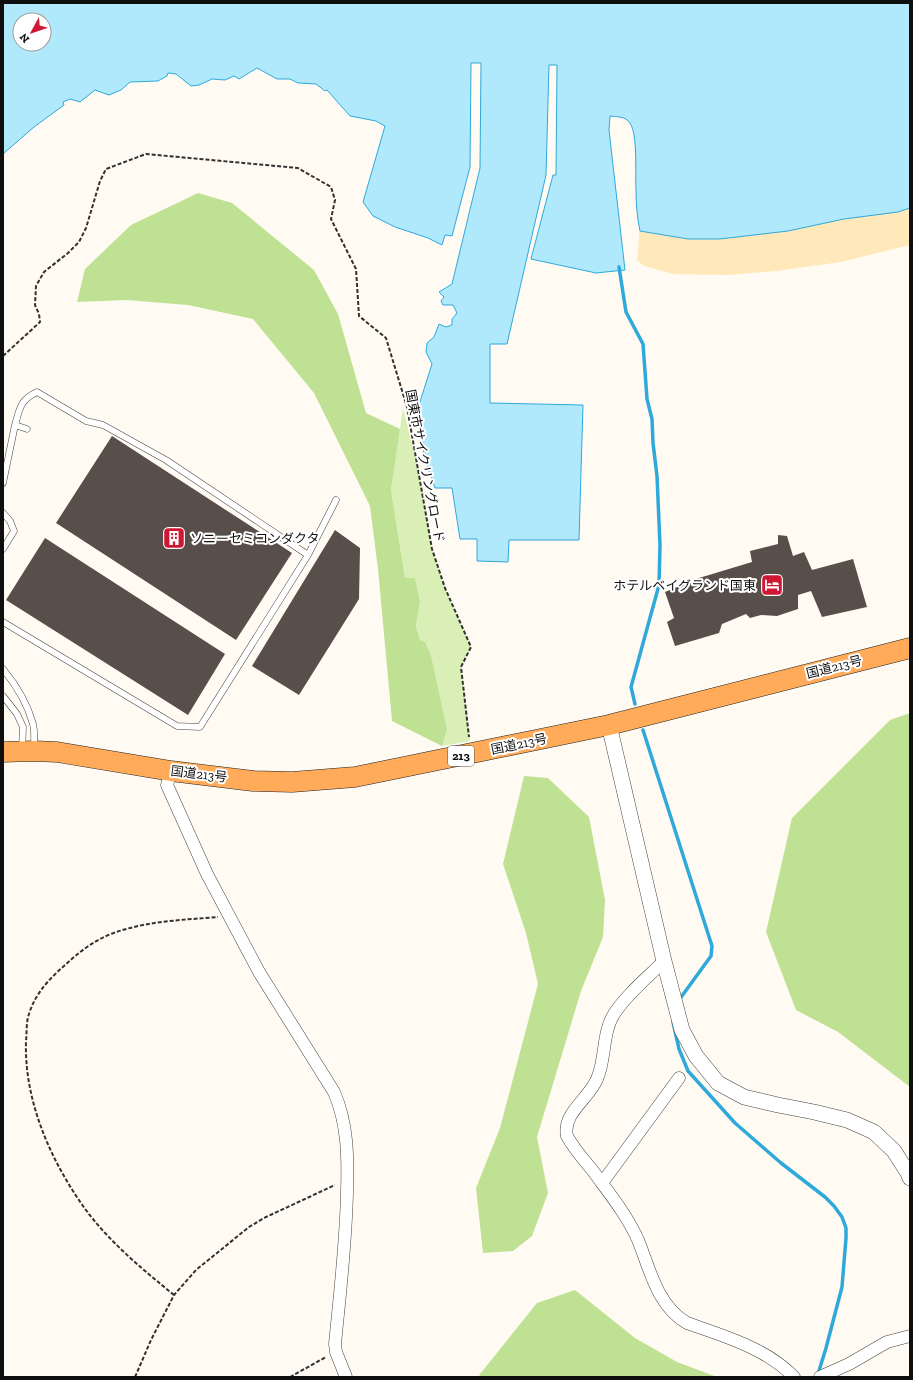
<svg xmlns="http://www.w3.org/2000/svg" width="913" height="1380" viewBox="0 0 913 1380" font-family="'Zilla Slab','Noto Sans JP',serif">
<style>
.green{fill:#d9efb6}
.forest{fill:#bfe194}
.sand{fill:#ffe8ba}
.water{fill:#b0e8fc;stroke:#2fa9dc;fill-rule:evenodd}
.lines{fill:none;stroke-linecap:round;stroke-linejoin:round}
.stream{stroke:#2fa9dc;stroke-width:3.5}
.building{fill:#594f4a}
.service-casing{stroke:#424242;stroke-width:7}
.minor-casing{stroke:#424242;stroke-width:13}
.tertiary-casing{stroke:#424242;stroke-width:16}
.trunk-casing{stroke:#202020;stroke-width:21}
.path{stroke:#313131;stroke-width:2;stroke-dasharray:4 2;stroke-linecap:butt}
.service{stroke:#fff;stroke-width:6}
.minor{stroke:#fff;stroke-width:12}
.tertiary{stroke:#fff;stroke-width:15}
.trunk{stroke:#ffab59;stroke-width:20}
.labels{text-anchor:middle;dominant-baseline:central;stroke-width:4;stroke-linejoin:round;paint-order:stroke}
.shield{fill:#fff;stroke:#575757;stroke-width:1}
.shield-label{font-size:12px;font-weight:bold;fill:#0f0f0f}
.street-label{font-size:13px;fill:#0f0f0f;stroke:#fff}
.poi-label{font-size:13px;fill:#0f0f0f;stroke:#fff;text-anchor:start}
</style>
<rect width="100%" height="100%" fill="#fffbf2"/>
<path class="green" d="M403,408L420,477L432,549L445,588L471,647L461,668L470,741L442,746L447,730L416,626L420,602L415,578H405L391,490Z"/>
<path class="forest" d="M198,193L232,203L314,270L338,314L366,413L400,429L391,490L405,578H415L420,602L416,626L420,640L425,642L431,656L447,730L442,746L392,721L378,569L370,506L314,393L253,319L188,305L126,300L77,302L85,269L131,225Z
M910,713V1087L838,1032L796,1010L766,932L792,818L890,720Z
M524,776L548,778L589,817L605,900L603,937L581,991L537,1137L548,1193L532,1236L513,1251L483,1253L476,1188L500,1128L538,984L526,933L503,864Z
M575,1290L635,1338L677,1362L717,1377H479L480,1374L537,1303Z"/>
<path class="sand" d="M910,188V245L841,262L776,271L728,275L673,274L644,266L637,260L641,214Z"/>
<path class="water" d="M3,3H910V208L898,212L844,219L788,231L720,239H688L640,231C637,217 636,204 636,190C635,174 638,135 630,123C625,116 617,117 610,116L609,130L625,270L596,273L531,259L553,175H556L557,65H549L546,175L507,344H490V403L583,405L579,540H509L508,562L477,561V539H460L452,488H435L423,454L424,447L419,427L417,411L432,364L426,352L427,343L434,337L439,324L446,327L452,325V319L457,313L453,305H443L441,301L444,297L439,292L452,284L480,168L481,63H471L470,167L452,236L445,235L442,245L428,238L395,227L373,216L363,202L385,126L376,121L350,116L327,90L325,91L316,84L298,83L290,79H277L257,68L239,79L234,76L225,80L212,79L199,85L191,86L176,74L168,73L167,76L158,81L130,82L121,90L109,95L95,90L80,102L70,99L63,102L64,105L34,127L3,154ZM20,20H44V44H20Z"/>
<g class="lines">
<path class="stream" d="M619,267L626,312L643,344L647,399L652,419L653,443L657,476L660,545L659,585L631,687L635,704
M643,730L712,946L711,956L679,1000
M673,1022L679,1049L688,1071L735,1123L781,1163L825,1197L834,1206L842,1217L846,1228V1238L842,1287L826,1348L818,1374"/>
</g>
<path class="building" d="M112,436L292,553L236,640L56,523Z
M335,530L360,548L359,599L299,695L252,666Z
M778,535L787,536L793,556L804,552L812,570L853,559L867,607L822,617L811,591L798,595V609L777,616L761,615L750,618L746,614L722,624L719,633L675,646L667,622L674,618L665,592L699,578L752,562L750,551L778,544Z
M45,538L225,654L188,715L6,600Z"/>
<g class="lines">
<g class="service-casing">
<path id="service" d="M15,425C20,408 20,400 37,392L86,421L103,425L166,460L308,555
M3,483L15,425L27,429
M3,513L10,521L14,531L3,549
M3,622L177,726L200,727L308,555L336,500
M3,669C17,686 27,702 33,724C35,732 34,741 34,749
M3,696L17,714L23,727L22,750"/>
</g>
<g class="minor-casing">
<path id="minor" d="M171,771L167,785L207,874L259,972L334,1092C348,1124 348,1158 347,1192C346,1243 340,1293 335,1344L336,1352L346,1377
M664,961C648,977 626,995 614,1014C602,1033 606,1059 597,1079C589,1099 562,1113 567,1136C574,1149 584,1160 593,1171C609,1193 627,1215 638,1240C650,1269 657,1306 687,1323C724,1336 766,1348 794,1377
M602,1183L679,1078
M820,1377L849,1364L887,1342L910,1336"/>
</g>
<g class="tertiary-casing">
<path id="tertiary" d="M609,725L664,961L682,1030L696,1056L718,1083L744,1097L778,1105L814,1112L847,1120L874,1132L894,1151L908,1173L910,1178"/>
</g>
<g class="trunk-casing">
<path id="trunk" d="M3,752L34,751L57,752L171,771L253,781L292,782L355,777L609,725L910,648"/>
</g>
<path class="path" d="M3,356L40,322L39,314L35,305L36,286L44,272L68,253L79,242L86,228L100,181L106,169L146,154L298,168L331,187L335,200L331,219L356,269L359,316L386,338L407,407L432,549L445,588L471,647L461,667L469,737
M174,1295C141,1268 108,1241 83,1206C50,1159 24,1100 26,1041C27,1032 26,1022 29,1014C35,994 49,979 64,966C78,953 93,941 111,934C145,921 182,920 218,917
M135,1377L151,1340L174,1295L196,1270L249,1227L264,1218L335,1185
M290,1377L326,1357"/>
<use href="#service" class="service"/>
<use href="#minor" class="minor"/>
<use href="#tertiary" class="tertiary"/>
<use href="#trunk" class="trunk"/>
</g>
<defs>
<g id="building-square" transform="scale(1.15)"><rect x="-9" y="-9" width="18" height="18" rx="4" fill="#cf1733" stroke="#fff"/><path d="M-4-6H4V6H1V3H-1V6H-4ZM-2.5-4.3h1.7v1.8h-1.7ZM.8-4.3h1.7v1.8H.8ZM-2.5-1h1.7V.8h-1.7ZM.8-1h1.7V.8H.8Z" fill="#fff"/></g>
<g id="hotel-square" transform="scale(1.15)"><rect x="-9" y="-9" width="18" height="18" rx="4" fill="#cf1733" stroke="#fff"/><path d="M-6-4.5h1.5V1H6V5H4.5V3h-9V5H-6ZM-4 0a1.8 1.8 0 1 1 3.6 0ZM.5 0V-2.5h3Q6-2.5 6 0Z" fill="#fff"/></g>
</defs>
<g fill-rule="evenodd">
<use href="#building-square" x="174" y="538"/>
<use href="#hotel-square" x="772" y="585"/>
</g>
<g class="labels">
<rect class="shield" x="448" y="746" width="26" height="20" rx="3"/>
<g class="shield-label">
<text x="461" y="756">213</text>
</g>
<g class="street-label">
<text transform="translate(425 466) rotate(79)">国東市サイクリングロード</text>
<text transform="translate(834 667) rotate(-14)">国道213号</text>
<text transform="translate(519 744) rotate(-12)">国道213号</text>
<text transform="translate(199 774) rotate(7)">国道213号</text>
</g>
<g class="poi-label">
<text x="190" y="538">ソニーセミコンダクタ</text>
<text x="756" y="585" text-anchor="end">ホテルベイグランド国東</text>
</g>
</g>
<rect width="913" height="1380" fill="none" stroke="#0f0f0f" stroke-width="8"/>
<g transform="translate(32 32) rotate(230)"><circle r="19" fill="#ffffff" stroke="#9f9f9f"/>
<path d="M0-3L7 15L0 10L-7 15Z" fill="#cf1733"/>
<text y="-6" font-size="11" font-weight="bold" text-anchor="middle" fill="#0f0f0f">N</text>
</g>
</svg>
